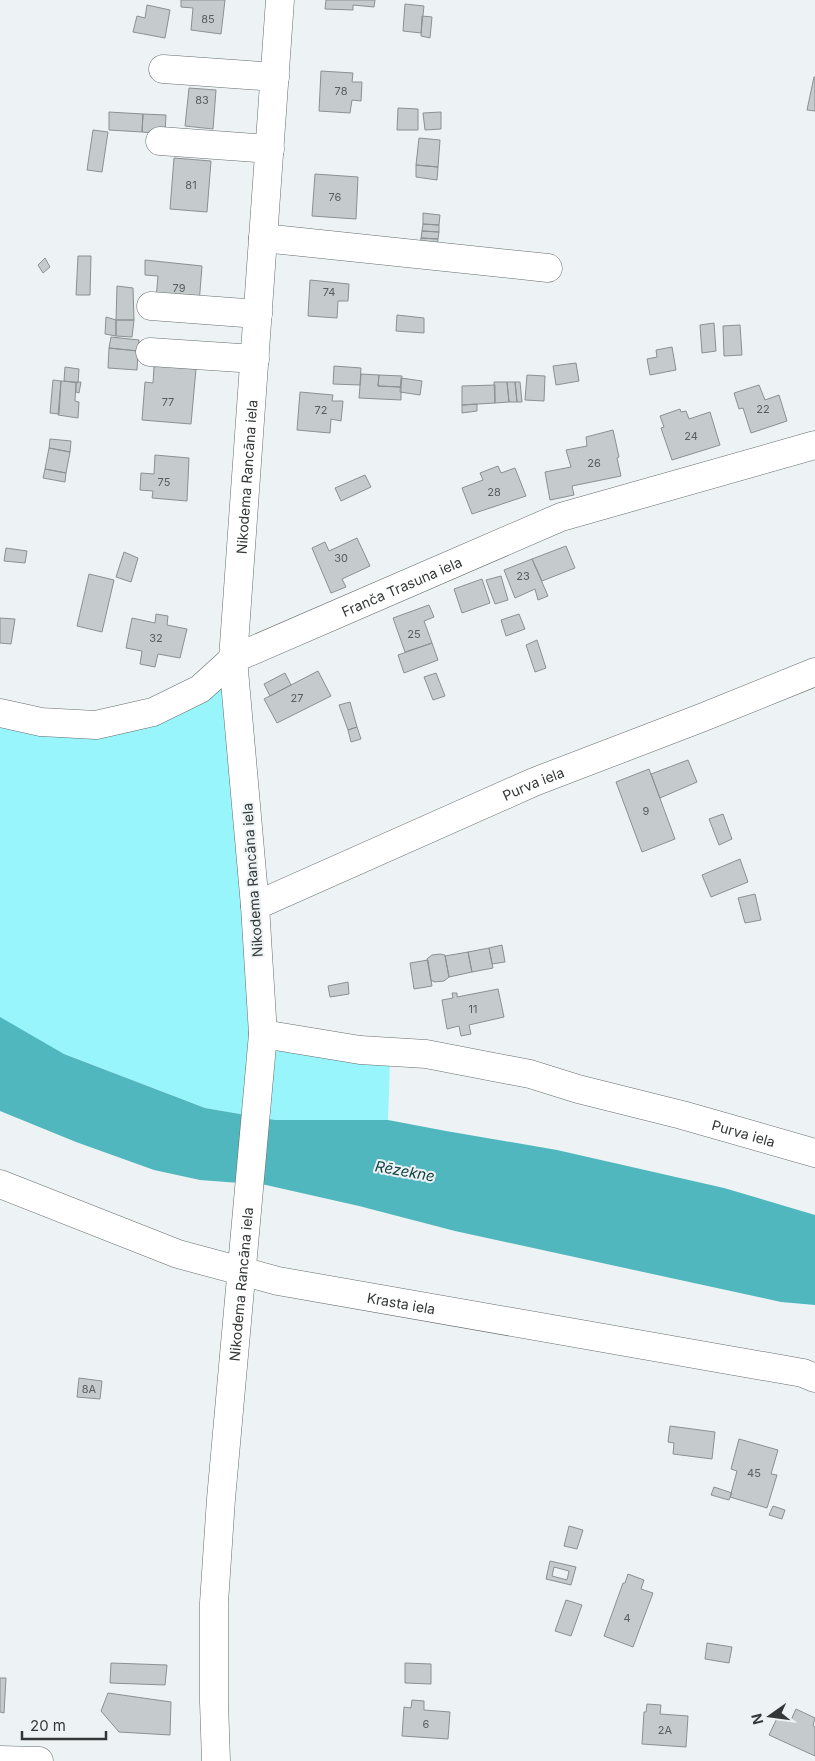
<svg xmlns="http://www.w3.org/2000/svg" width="815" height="1761" viewBox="0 0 815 1761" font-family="Inter,sans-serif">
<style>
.green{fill:#99f5fc}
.water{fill:#51b7bf}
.building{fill:#c5cbcc;stroke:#8b9191;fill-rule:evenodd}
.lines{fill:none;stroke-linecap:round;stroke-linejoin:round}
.minor-casing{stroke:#666c6d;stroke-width:29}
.minor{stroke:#fff;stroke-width:28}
.labels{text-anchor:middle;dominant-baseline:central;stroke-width:4;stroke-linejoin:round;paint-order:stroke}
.number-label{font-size:11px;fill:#585c5c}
.street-label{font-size:14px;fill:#343737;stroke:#edf3f4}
.water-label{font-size:15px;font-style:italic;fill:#124245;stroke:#edf3f4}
</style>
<rect width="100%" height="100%" fill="#edf3f4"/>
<path class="green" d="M233,659L250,1073L269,1051L285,1045L390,1062L388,1120H275L205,1108L64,1054L0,1036V716L128,718Z"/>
<path class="water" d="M0,1017L64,1054L205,1108L275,1120H388L446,1131L557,1150L724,1188L815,1215V1305L781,1302L455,1231L359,1206L266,1185L200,1180L154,1170L76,1142L0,1111Z"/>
<path class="building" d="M181,0H225L221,34L191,30L193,8L181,7Z
M326,0H375L374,7L353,5V10L325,9Z
M405,4L424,6L421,33L403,31Z
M147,5L170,10L165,38L133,32L137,16L145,18Z
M422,16L432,17L430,38L421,36Z
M321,71L353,73L352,82H362L361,101L352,100L350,113L319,111Z
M814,77H815V111L807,110Z
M189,88L216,90L213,129L185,126Z
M398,108L418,109V130H397Z
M109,112L143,114L142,132L109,130Z
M441,112V129L425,130L423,113Z
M143,114L166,115L165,134L142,132Z
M93,130L108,132L102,172L87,170Z
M419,138L440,140L438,167L416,165Z
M174,158L211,161L207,212L170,209Z
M416,165L438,167L437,180L416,177Z
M315,174L358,177L356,219L312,216Z
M423,213L440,215L439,225L423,224Z
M423,224L439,225V232L422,231Z
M422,231L439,232L438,239L421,238Z
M421,238L438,239L437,253L420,251Z
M78,256H91L90,295H76Z
M45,258L50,267L43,273L38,265Z
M145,260L202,266L199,304L156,299L158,276L145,275Z
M310,280L349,284L348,301H338L337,318L308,316Z
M117,286L133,288L134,320H116Z
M397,315L424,318V333L396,331Z
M106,317L116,320V336L105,334Z
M116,320H134L132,337L116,336Z
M714,323L716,351L702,353L700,325Z
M740,325L742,355L724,356L723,326Z
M111,337L139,340L138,351L109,348Z
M672,347L676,370L650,375L647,359L657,357L656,350Z
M109,348L138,351L137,370L108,368Z
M576,363L579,381L556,385L553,366Z
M162,366L196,369L191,424L142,420L145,382L153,383L154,367Z
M334,366L361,368L360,385L333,384Z
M65,367L79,369L78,383L64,381Z
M361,374L379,375L378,386L401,387V400L359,398Z
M379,375L402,376L401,387L378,386Z
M527,375L545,376L544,401L525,400Z
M401,378L422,381L420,395L400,392Z
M53,380L61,381L59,414L50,413Z
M61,381L76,382L75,401L79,402L78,418L58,415Z
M76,382H81L79,393L76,392Z
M494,382H507L509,402L495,403Z
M507,382H515L517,402H509Z
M515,382H520L522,402H517Z
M495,385V403L462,405V386Z
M759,385L765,400L779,395L787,421L751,433L743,408L739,409L734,393Z
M300,392L333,395L332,401H343L341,421L331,419L330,433L297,430Z
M477,404V411L462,413V405Z
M680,409L681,412L686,411L689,419L710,412L720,445L672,460L661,428L664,427L660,416Z
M613,430L619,457L617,458L621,476L572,486L574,495L550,500L545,472L571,467L566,450L587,446L586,437Z
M50,439L71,441L70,452L49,448Z
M49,448L70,452L66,473L45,469Z
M155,455L189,458L187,501L152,498L153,491L140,490L141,473L154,474Z
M498,466L501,473L515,468L526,496L472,514L462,488L483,480L480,473Z
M45,469L66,473L65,482L43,478Z
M365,475L371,487L341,501L335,488Z
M357,538L370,566L342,579L346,587L331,593L312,548L325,542L329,551Z
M566,546L575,568L542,581L532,559Z
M6,548L27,551L25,563L4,561Z
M124,552L138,558L131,582L116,577Z
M532,559L548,596L538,600L535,589L515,598L504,570Z
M89,574L114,580L102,632L77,626Z
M501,576L508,600L495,604L486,580Z
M482,579L490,603L462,613L454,589Z
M429,605L434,617L424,621L432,643L405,652L393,618Z
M156,614L168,616L167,625L187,629L180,658L158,654L155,667L140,664L142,651L126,648L132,618L155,623Z
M519,614L525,629L506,636L501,620Z
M0,618L15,619L11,644L0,643Z
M537,640L546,668L535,672L526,645Z
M432,643L438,660L404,673L398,655Z
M318,671L331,696L277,723L264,699Z
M285,673L291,685L270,696L264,684Z
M436,673L445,696L433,700L424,677Z
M350,702L357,727L348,730L339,705Z
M357,727L361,739L351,742L348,730Z
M688,760L697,782L660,798L651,774Z
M649,769L675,839L642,852L616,782Z
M723,814L732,839L719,845L709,819Z
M740,859L748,882L711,897L702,875Z
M755,894L761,920L745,923L738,898Z
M502,945L505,962L492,964L489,948Z
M489,948L493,968L472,972L468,952Z
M468,952L472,972L449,977L445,956Z
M440,954L445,955L449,977L444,981L434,982V981H431L427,959L432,955Z
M428,960L432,986L414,989L410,963Z
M348,982L349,994L330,997L328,986Z
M498,989L504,1017L469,1025L471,1034L461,1036L459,1026L447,1029L442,1000L453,998L452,993H457V997Z
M79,1378L102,1381L100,1399L77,1397Z
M670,1426L715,1432L712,1459L673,1454L674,1443L668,1442Z
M739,1439L778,1450L771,1474L777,1475L767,1508L730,1497L737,1471L731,1469Z
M714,1487L732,1493L729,1500L711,1495Z
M773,1506L785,1510L782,1519L769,1515Z
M569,1526L583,1530L577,1549L564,1546Z
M550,1561L576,1567L571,1585L546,1579ZM554,1567L569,1571L567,1580L552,1576Z
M628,1574L644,1580L641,1589L653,1593L633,1647L604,1636L623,1583H625Z
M566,1600L582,1605L571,1636L555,1631Z
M707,1643L732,1647L729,1663L705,1659Z
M111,1663L167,1665L165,1685L110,1683Z
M405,1663L431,1664V1684L405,1683Z
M0,1678H6L4,1713L0,1712Z
M108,1693L171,1702L170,1735L119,1732L101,1711Z
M412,1700L424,1701V1710L450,1712L448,1739L402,1736L404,1707L411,1708Z
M647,1704L661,1705L660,1714L688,1716L686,1747L642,1744L644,1712H646Z
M796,1709L815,1718L813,1726L815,1727V1756L769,1735L779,1714L791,1720Z"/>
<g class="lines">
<g class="minor-casing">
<g id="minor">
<path d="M163,69L275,77"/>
<path d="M160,141L270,149"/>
<path d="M263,238L548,268"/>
<path d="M151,306L258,314"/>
<path d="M150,352L255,359"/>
<path id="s1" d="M0,713L41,722L96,725L153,712L200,689L233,659L561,517L815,445"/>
<path id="s2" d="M255,906L534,782L701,718L815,672"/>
<path id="s3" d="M263,1034L360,1050L426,1054L530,1074L578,1089L682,1115L815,1153"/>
<path id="s4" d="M0,1184L178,1254L278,1281L803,1373L815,1378"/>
<path d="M0,1760L39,1761"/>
<path id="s5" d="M216,1761L214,1702V1603L221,1499L263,1034L255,906L233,659L280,0"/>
</g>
</g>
<use href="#minor" class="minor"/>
</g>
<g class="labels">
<g class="number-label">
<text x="208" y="19">85</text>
<text x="341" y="91">78</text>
<text x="202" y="100">83</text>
<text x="191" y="185">81</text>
<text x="335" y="197">76</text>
<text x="179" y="288">79</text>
<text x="329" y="292">74</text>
<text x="168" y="402">77</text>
<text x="763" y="409">22</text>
<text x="321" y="410">72</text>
<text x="691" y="436">24</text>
<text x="594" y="463">26</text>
<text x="164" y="482">75</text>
<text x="494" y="492">28</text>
<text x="341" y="558">30</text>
<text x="523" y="576">23</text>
<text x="414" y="634">25</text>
<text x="156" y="638">32</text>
<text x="297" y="698">27</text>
<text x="646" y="811">9</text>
<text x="473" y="1009">11</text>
<text x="89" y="1389">8A</text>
<text x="754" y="1473">45</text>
<text x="627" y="1618">4</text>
<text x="426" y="1724">6</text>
<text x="665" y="1730">2A</text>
</g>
<g class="street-label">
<text stroke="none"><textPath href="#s5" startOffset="1288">Nikodema Rancāna iela</textPath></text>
<text stroke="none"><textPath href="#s1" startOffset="436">Franča Trasuna iela</textPath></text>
<text stroke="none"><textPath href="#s2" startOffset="304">Purva iela</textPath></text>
<text transform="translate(252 880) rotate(-94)">Nikodema Rancāna iela</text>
<text stroke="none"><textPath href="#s3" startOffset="492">Purva iela</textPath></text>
<text stroke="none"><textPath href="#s5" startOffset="478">Nikodema Rancāna iela</textPath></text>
<text stroke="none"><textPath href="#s4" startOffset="420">Krasta iela</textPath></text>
</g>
<g class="water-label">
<text transform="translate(405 1171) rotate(10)">Rēzekne</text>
</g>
</g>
<g transform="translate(770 1716) rotate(256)" stroke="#edf3f4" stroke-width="4" paint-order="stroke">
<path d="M0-4L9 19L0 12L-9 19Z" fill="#343737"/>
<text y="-8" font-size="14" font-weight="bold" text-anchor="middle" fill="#343737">N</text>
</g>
<path d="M22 1731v8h84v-8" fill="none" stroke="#343737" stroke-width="2.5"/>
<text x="30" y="1731" font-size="15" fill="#343737" stroke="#edf3f4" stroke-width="4" paint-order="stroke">20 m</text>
</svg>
